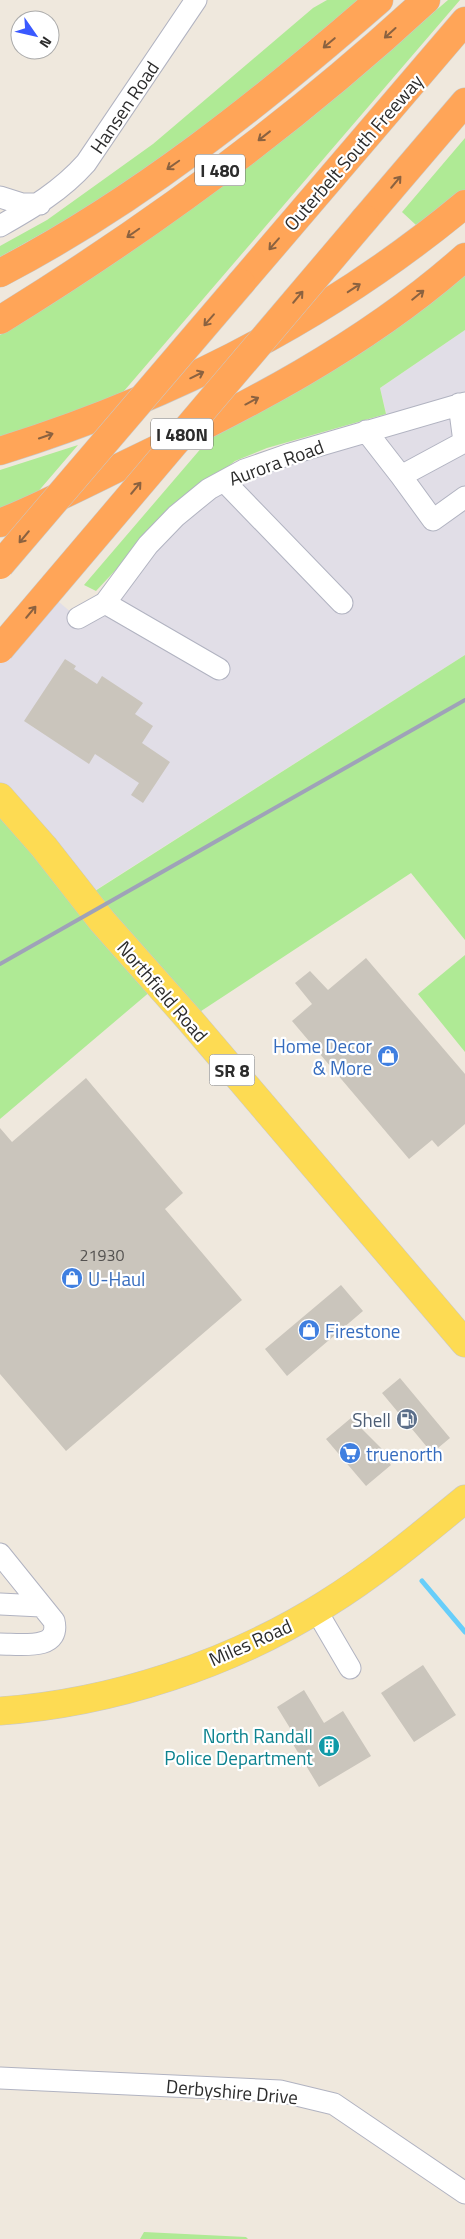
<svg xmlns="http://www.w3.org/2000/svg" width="465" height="2239" viewBox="0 0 465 2239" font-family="'Titillium Web',sans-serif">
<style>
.industrial{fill:#e1dee7}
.green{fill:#afea95}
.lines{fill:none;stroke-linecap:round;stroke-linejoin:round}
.stream{stroke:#67cefa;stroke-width:5}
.building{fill:#cac5bc}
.minor-casing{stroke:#b1b3c1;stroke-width:23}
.major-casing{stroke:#c8c8c8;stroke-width:29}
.highway-casing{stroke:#c8c8c8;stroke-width:29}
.minor{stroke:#fff;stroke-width:21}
.major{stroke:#fddb53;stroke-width:28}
.highway{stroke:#ffa558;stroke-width:28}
.rail{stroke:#9fa2b8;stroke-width:4}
.highway-bridge-casing{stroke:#c8c8c8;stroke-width:29;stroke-linecap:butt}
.highway-bridge{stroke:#ffa558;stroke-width:28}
.oneway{stroke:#8b6240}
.labels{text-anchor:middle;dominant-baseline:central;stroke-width:4.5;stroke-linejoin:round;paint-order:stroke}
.number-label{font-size:16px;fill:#545250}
.shield{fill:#fff;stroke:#6b6b6b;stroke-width:1}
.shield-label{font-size:18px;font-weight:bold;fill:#2c2c2c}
.street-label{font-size:19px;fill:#2c2c2c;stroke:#fff}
.shop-label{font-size:19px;fill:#366cbe;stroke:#fff;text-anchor:start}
.service-label{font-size:19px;fill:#4e5e75;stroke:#fff;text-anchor:end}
.culture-label{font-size:19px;fill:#0d838f;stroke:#fff;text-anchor:end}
</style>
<rect width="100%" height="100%" fill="#efe8dd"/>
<path class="industrial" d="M465,330V655L83,898L0,797V649L47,592L78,618L209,489L389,425L380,388Z"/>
<path class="green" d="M327,0H360C273,72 186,146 89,206C60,224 30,240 0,257V246L47,220L153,144L313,8Z
M448,0H460L118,398L0,438V335L64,296L202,199L312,117Z
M465,138V192L416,225L402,212Z
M465,274V330L380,388L386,414L267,448L235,461L166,516L96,591L84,585L221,425Z
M78,445L36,494L0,508V470Z
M465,655V940L411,873L189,1019L158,985L0,1119V797L84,898Z
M465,955V1052L418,994Z
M144,2232L246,2237L248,2239H140Z"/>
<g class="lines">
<path class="stream" d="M422,1581L465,1632"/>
</g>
<path class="building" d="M65,659L76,666L74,669L97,684L102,676L143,703L135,714L153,726L142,743L170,762L143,803L131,795L139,783L95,754L89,764L24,721Z
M366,958L465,1074V1124L438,1147L432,1140L409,1159L292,1021L312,1004L295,983L310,971L328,990Z
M86,1078L183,1193L165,1209L242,1300L66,1451L0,1374V1128L12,1142Z
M341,1285L363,1311L287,1376L265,1349Z
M400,1378L450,1438L432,1453L382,1393Z
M351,1418L382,1449L379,1451L391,1465L366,1486L326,1439Z
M423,1665L456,1715L414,1742L381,1693Z
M304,1690L324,1723L343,1711L371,1756L319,1787L288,1736L293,1733L277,1707Z"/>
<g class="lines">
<g class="minor-casing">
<path id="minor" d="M0,197L22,204H40
M0,226C32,208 61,191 86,163L196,0
M366,431L401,476L464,442L459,404
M401,476L433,520L465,497
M224,481L342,603
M105,603L219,669
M78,618L105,603L148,545L176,516L209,489L244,470L290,454L465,403
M0,1554L54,1621C61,1651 20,1644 0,1644
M0,1604L41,1606
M316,1610L350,1668
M0,2078L280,2091L334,2104L465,2193"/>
</g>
<g class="major-casing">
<path id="major" d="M0,797L44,847L102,921L189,1019L465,1343
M0,1711C112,1703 231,1664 326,1604C376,1573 420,1536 465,1499"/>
</g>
<g class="highway-casing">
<path id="highway" d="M365,219L465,102
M0,273C138,201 262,102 379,0
M241,283L465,21
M0,320C151,227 295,121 426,0
M0,451C170,398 328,318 465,204
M0,523C42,506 83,485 124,465C244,408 365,346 465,257"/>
</g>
<use href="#minor" class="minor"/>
<use href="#major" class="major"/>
<use href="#highway" class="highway"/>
<path class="rail" d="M0,964L465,700"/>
<g class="highway-bridge-casing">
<path id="highway-bridge" d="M0,565L241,283
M0,649L365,219"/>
</g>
<use href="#highway-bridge" class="highway-bridge"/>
</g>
<defs><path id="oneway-shaft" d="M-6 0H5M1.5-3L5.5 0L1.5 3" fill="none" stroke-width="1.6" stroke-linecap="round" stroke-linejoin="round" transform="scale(1.25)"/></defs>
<g class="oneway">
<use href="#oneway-shaft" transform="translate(390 33) rotate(138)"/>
<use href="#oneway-shaft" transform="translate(329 43) rotate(140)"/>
<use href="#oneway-shaft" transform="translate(264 136) rotate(142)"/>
<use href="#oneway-shaft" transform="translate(173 165) rotate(145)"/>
<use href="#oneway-shaft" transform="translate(396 182) rotate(-50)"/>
<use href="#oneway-shaft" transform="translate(133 233) rotate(145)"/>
<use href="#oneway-shaft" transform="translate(274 244) rotate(131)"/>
<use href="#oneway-shaft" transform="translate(354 288) rotate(-33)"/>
<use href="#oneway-shaft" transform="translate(418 295) rotate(-39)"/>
<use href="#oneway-shaft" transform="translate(298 297) rotate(-50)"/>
<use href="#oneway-shaft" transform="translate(209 320) rotate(131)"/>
<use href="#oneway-shaft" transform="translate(197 375) rotate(-26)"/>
<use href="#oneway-shaft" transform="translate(252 401) rotate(-28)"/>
<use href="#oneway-shaft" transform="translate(46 436) rotate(-19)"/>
<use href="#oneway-shaft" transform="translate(136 488) rotate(-50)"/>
<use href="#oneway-shaft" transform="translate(24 537) rotate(130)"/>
<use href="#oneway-shaft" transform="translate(31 612) rotate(-50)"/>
</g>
<defs>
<g id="shop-disc" transform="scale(1.125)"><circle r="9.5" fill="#3f7fe0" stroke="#fff"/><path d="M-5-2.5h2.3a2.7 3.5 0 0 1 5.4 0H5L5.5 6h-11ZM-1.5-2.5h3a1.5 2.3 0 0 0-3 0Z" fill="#fff"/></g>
<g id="fuel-disc" transform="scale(1.125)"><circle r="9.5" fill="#5c6f8a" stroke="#fff"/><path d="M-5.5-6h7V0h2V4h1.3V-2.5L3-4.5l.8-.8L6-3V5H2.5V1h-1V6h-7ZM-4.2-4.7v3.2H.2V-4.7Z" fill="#fff"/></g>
<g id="supermarket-disc" transform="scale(1.125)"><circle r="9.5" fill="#3f7fe0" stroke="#fff"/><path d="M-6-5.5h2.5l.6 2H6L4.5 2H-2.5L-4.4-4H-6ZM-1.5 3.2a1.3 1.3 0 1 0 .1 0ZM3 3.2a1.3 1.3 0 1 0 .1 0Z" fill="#fff"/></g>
<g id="building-disc" transform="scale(1.125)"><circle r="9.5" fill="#0f9aa8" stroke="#fff"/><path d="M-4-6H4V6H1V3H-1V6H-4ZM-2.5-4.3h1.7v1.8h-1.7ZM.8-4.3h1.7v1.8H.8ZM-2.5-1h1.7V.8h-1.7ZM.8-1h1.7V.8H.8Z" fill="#fff"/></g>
</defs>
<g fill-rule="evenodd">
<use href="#shop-disc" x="388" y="1056"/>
<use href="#shop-disc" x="72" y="1278"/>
<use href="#shop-disc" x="309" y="1330"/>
<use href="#fuel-disc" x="407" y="1419"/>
<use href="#supermarket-disc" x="350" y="1453"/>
<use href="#building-disc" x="329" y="1746"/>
</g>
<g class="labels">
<g class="number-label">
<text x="102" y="1255">21930</text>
</g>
<g class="shield">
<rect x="195" y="154.5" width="50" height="31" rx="4"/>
<rect x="151" y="418.5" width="62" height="31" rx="4"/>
<rect x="209.5" y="1054.5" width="45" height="31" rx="4"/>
</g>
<g class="shield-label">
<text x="220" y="170">I 480</text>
<text x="182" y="434">I 480N</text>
<text x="232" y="1070">SR 8</text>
</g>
<g class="street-label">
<text transform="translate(124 107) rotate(-56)">Hansen Road</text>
<text transform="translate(353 152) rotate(-49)">Outerbelt South Freeway</text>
<text transform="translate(276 462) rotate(-20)">Aurora Road</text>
<text transform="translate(163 991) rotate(49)">Northfield Road</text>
<text transform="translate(250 1642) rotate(-24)">Miles Road</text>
<text transform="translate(232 2091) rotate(5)">Derbyshire Drive</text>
</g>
<g class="shop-label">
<text x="372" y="1045" text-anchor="end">Home Decor<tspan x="372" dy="22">&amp; More</tspan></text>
<text x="88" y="1278">U-Haul</text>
<text x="325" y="1330">Firestone</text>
<text x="366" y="1453">truenorth</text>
</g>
<g class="service-label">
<text x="391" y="1419">Shell</text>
</g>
<g class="culture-label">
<text x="313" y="1735">North Randall<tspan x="313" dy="22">Police Department</tspan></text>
</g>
</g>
<g transform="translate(35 35) rotate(124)"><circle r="24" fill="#ffffff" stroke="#ababab"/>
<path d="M0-4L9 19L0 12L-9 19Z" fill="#3a59ff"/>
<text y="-8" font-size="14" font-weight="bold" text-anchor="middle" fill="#2c2c2c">N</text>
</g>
</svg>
